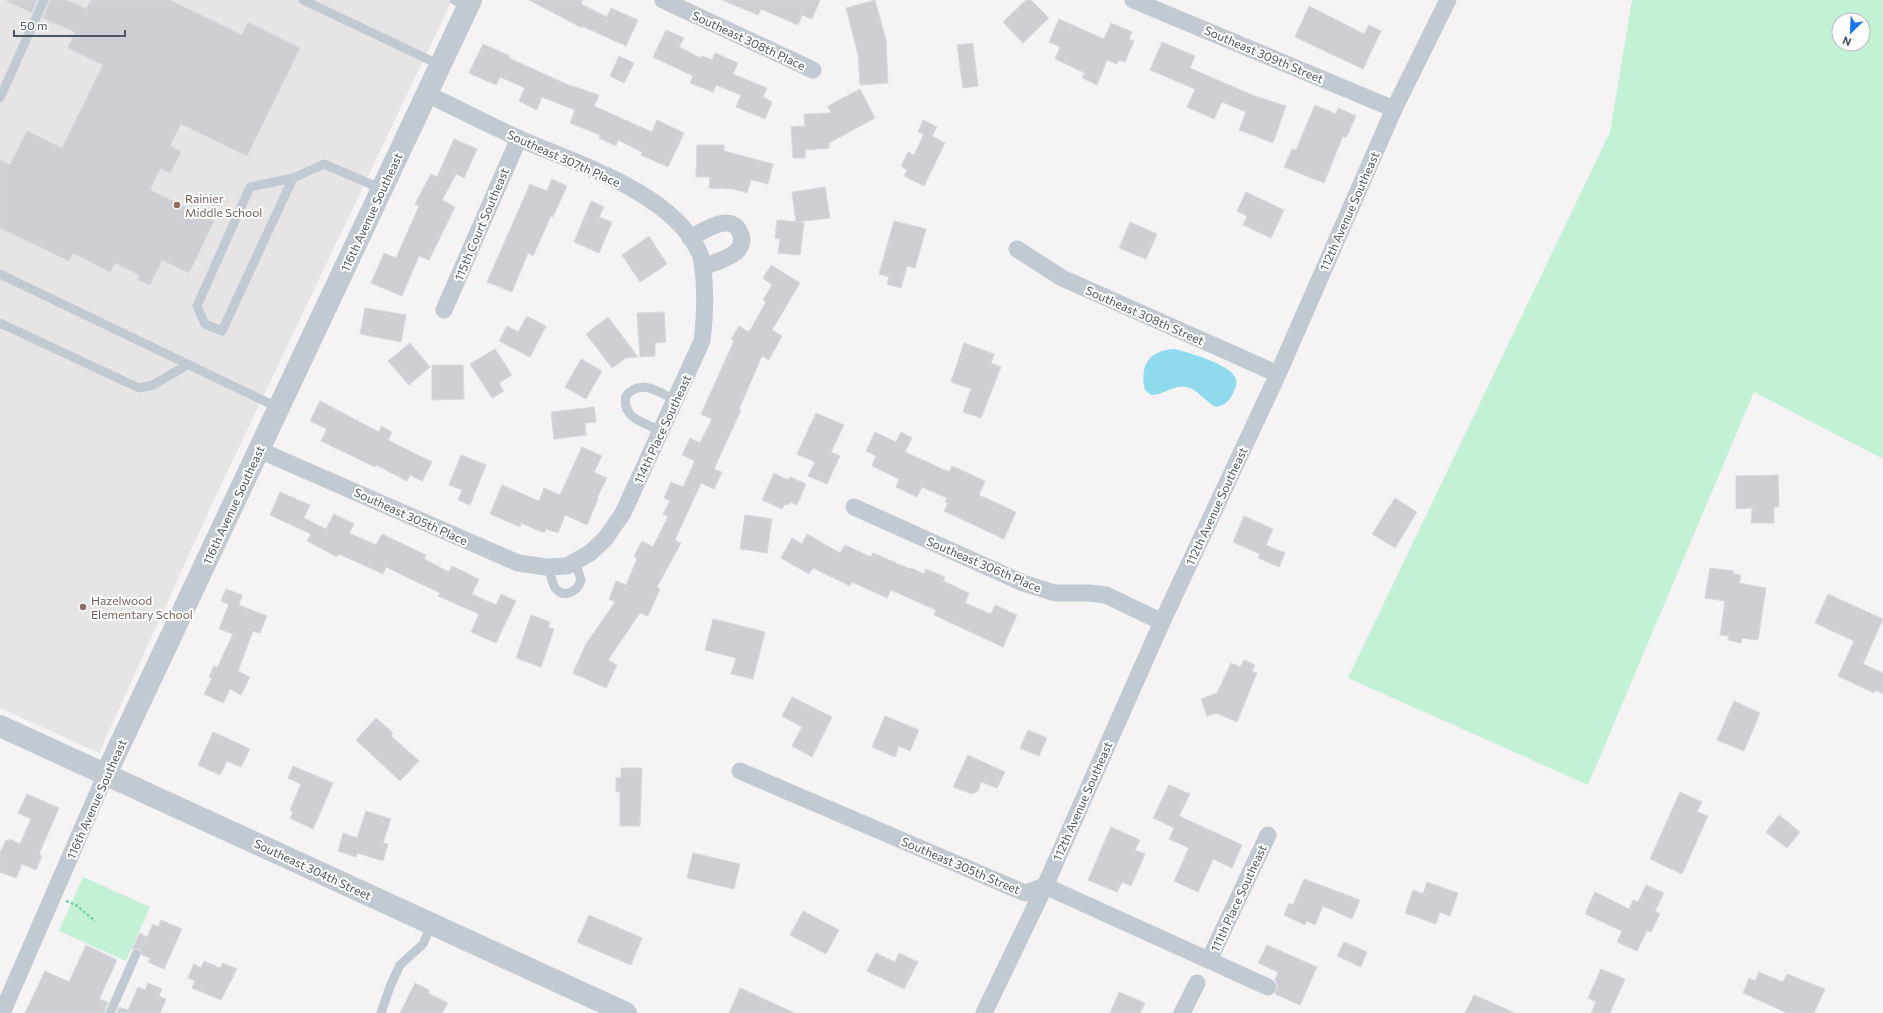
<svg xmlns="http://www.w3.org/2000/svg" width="1883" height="1013" viewBox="0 0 1883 1013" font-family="Commissioner,sans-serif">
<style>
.education{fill:#e6e4e5}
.green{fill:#c3f1d5;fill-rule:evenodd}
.water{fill:#90daee}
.building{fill:#cdcfd5;stroke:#d7d9de}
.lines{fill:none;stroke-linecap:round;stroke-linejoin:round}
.path{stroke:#7ad0a6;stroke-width:2.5;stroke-dasharray:3 2;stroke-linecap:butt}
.service{stroke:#c1cad2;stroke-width:9}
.minor{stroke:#c1cad2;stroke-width:17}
.tertiary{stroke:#c1cad2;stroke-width:22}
.education-dot{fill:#8d6e63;stroke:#fff;stroke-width:1.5}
.labels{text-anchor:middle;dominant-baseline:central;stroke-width:4;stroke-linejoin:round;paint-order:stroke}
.street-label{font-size:12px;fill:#4a5661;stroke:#fff}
.education-label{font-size:12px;fill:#785e54;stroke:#fff;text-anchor:start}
</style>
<rect width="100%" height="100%" fill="#f5f3f3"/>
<path class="education" d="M0,0H452L211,506L99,753L0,708Z"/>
<path class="green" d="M1632,0H1883V459L1754,392L1588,785L1348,678L1610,132ZM1839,20H1863V44H1839Z
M83,877L150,907L126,961L59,931Z"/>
<path class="water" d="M1175,349C1189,353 1231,364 1236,379C1237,384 1236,387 1234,391C1230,400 1226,405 1216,407C1204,401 1194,383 1178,387C1168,389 1161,395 1151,395L1145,390C1139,366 1149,350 1175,349Z"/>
<path class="building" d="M5,0H37L32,13Z
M50,0H67L86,9L91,0H170L242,35L248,22L300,48L247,156L181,124L170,146L181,152L170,173L160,168L150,190L214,221L189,273L162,260L150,285L137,279L139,275L115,263L110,272L73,253L69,261L0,228V160L10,165L27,131L62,148L103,65L68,48L75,32L43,18Z
M529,0H583L581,4L607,17L611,8L638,20L626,46L582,26V28Z
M722,0H820L812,19L802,15L798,25L761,9L758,15Z
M875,0L886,40L888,83L860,85L858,54L846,8Z
M1026,0H1031L1049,18L1023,43L1003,22Z
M1309,6L1364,34L1369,25L1381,31L1363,69L1295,37Z
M1059,19L1104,39L1111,23L1132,32L1129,39L1134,41L1125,62L1119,60L1117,64L1107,60L1097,85L1082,78L1085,73L1055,59L1060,47L1049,42Z
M666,30L684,38L679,47L701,58L702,56L712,60L715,53L738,63L733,74L767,88L763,97L772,102L765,119L736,107L741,95L716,85L713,92L690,83L693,76L653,57Z
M1162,42L1195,56L1190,68L1252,95L1286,106L1273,143L1239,130L1246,112L1222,102L1214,119L1187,107L1195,89L1150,70Z
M973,43L978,86L963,88L957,45Z
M483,44L510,56L509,58L566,84L599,95L594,106L652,132L657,120L684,133L668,167L641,155L642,152L618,140L616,146L599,138L600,135L570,123L575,110L542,97L537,110L519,101L525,88L500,77L496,85L469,73Z
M619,56L634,63L624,83L610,76Z
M860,89L875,118L829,143V148L805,150V158H793L791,127L805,126L804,114L831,113L828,106Z
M1315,105L1336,114L1338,108L1356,116L1346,138L1343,136L1324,183L1284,167L1292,149L1296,150Z
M923,120L937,127L932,136L945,143L924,186L904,176L907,170L901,166L908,152L914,155L924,134L918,132Z
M454,139L477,149L464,178L456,174L442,200L455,207L429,260L419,256L402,296L371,283L384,253L396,258L419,206L415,204L431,174L437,177Z
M697,145H724V151L773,164L768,184L751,180L747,193L733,189L709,188L710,177H696Z
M552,179L567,186L553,217L551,216L533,256L528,253L512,292L487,282L530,184L547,191Z
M825,187L830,218L797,222L804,223L800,255L778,253L780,239L775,238L777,220L796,222L792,192Z
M1246,192L1284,210L1271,238L1243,225L1247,216L1237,211Z
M591,201L604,207L599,217L612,222L599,253L574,242Z
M894,221L926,229L915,268L907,266L901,288L887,284L889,277L879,274Z
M1130,222L1157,234L1146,259L1119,248Z
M649,236L667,264L640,282L622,255Z
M771,265L800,283L772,330L782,336L769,360L762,356L739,409L741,410L714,469L722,472L714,489L701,483L675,540L681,543L657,587L660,589L648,616L640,613L608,660L617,665L606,688L573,673L586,644L615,602L609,599L616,581L626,585L637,559L634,556L642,541L653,547L668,517L663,514L670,501L664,498L671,482L683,487L695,461L682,455L690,438L700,443L712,419L701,414L734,341L731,339L739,326L749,332L766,302L763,300L772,285L763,278Z
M365,308L406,315L401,342L360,334Z
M664,312L666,342L655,343V356L640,357L637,313Z
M527,316L546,326L530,357L499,341L507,326L518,332Z
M608,317L638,357L626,358L612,368L586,334Z
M410,343L430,367L409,385L388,361Z
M964,343L994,354L991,363L1001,367L981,418L963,412L971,389L951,382Z
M495,349L512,375L499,383L504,391L492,398L470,364Z
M581,359L602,371L586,399L565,387Z
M432,365H463L464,399L432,400Z
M320,401L379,432L381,426L392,432L388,440L432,462L422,481L410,475L407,481L376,465L375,467L321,441L327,429L310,421Z
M594,407L596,422L585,423L586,435L554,439L551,412Z
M816,413L844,425L831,452L840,456L827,484L808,476L815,462L797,454Z
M875,432L896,442L901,432L912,438L905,452L949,472L952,466L985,481L979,495L1016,512L1004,539L944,511L948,503L945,502L947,498L922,487L917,497L896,487L899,479L872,466L876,456L866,451Z
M582,447L602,456L594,472L607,478L597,498L598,499L587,525L565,515L558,533L546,529L544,533L521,523L520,527L490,514L502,485L539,501L544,488L560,495Z
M461,455L486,465L470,505L458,500L462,490L449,485Z
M774,473L788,480L790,477L806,484L797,505L790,502L789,505L785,504L782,509L762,500Z
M1778,475L1779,507H1774V523H1751L1752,508L1736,509V476Z
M280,492L310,505L304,518L326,529L334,514L354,524L349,533L376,545L382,534L426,555L424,559L449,572L452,566L479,579L472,594L496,605L501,594L516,601L496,643L471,632L479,614L438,596L440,593L386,567L383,574L339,554L337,557L307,541L311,534L270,515Z
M1395,498L1417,512L1395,548L1372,534Z
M745,515L772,519L767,553L740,549Z
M1244,516L1273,529L1266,545L1285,553L1279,567L1258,558L1260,554L1233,542Z
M807,534L840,553L845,545L871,557L873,553L910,569L911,568L924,574L926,569L945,577L943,581L969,593L965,603L991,614L995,605L1017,615L1003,647L934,615L936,610L891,590L887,598L852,582L850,586L813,568L809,574L781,558L792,538L802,544Z
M1710,568L1734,571L1733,574L1741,575L1739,583L1766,588L1758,640L1742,638L1741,643L1728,640L1729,636L1720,635L1725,601L1705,598Z
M226,589L242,595L239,605L267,616L260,633L253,631L238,671L250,677L241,695L230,689L223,703L204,694L212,678L209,677L214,666L217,668L233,634L219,629L229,604L221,601Z
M1828,594L1883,619L1863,664L1883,673V694L1875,690L1874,693L1838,676L1854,641L1815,623Z
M531,615L550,622L548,627L554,629L541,667L516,658Z
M713,619L765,632L753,679L731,674L736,658L705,650Z
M1244,660L1255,665L1252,671L1257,673L1237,722L1216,713L1207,716L1201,699L1217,693L1231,663L1240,667Z
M792,697L832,717L812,757L792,746L802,727L782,716Z
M1734,701L1760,713L1744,751L1717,740Z
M885,716L919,730L910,751L899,746L895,757L872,747Z
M376,718L393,733L391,736L419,761L400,781L356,740Z
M1028,730L1047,738L1039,756L1020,748Z
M213,732L250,749L241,767L227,761L220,775L198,765Z
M968,755L1005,772L997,788L981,782L978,791L972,794L953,787Z
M293,766L333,783L313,829L290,818L293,812L290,810L301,784L288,778Z
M621,768H642L640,826H620V792H616V778H621Z
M1169,785L1190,794L1179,816L1242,845L1232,868L1213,859L1198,892L1174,881L1189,848L1169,839L1174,828L1153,818Z
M1680,792L1702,802L1697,812L1708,816L1682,874L1650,859Z
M27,794L59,808L39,854L42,856L36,870L22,864L16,878L0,872V853L6,840L9,841L10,839L20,844L31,819L18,813Z
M366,811L391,819L383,843L388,844L383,861L357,853L356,857L338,851L343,833L357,838Z
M1779,815L1800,832L1787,848L1766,832Z
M1111,827L1140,840L1135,850L1145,854L1131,886L1122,882L1117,892L1088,880Z
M693,853L740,864L734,889L687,878Z
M1304,879L1360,900L1352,919L1323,906L1315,925L1306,921L1305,925L1284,915L1289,903L1293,905Z
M1427,882L1458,893L1450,916L1440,912L1436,924L1405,913L1413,890L1423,894Z
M1646,885L1664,893L1655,911L1660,914L1651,932L1647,931L1637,951L1617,942L1622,931L1585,914L1595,892L1629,909L1633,900L1638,902Z
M803,911L839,930L826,954L790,935Z
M589,915L642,938L631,965L577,942Z
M161,920L182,929L164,969L148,962L150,958L142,955L139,949H132L140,933L147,937L153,924L158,927Z
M1344,942L1367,952L1361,967L1337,956Z
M86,945L117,960L99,999L108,1002L104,1013H25L45,971L69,982Z
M1267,945L1317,967L1300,1005L1275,994L1278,986L1275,980L1278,972L1258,963Z
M876,953L895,962L899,953L918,962L904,989L867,971Z
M204,961L220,968L223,963L237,969L221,1000L192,988L195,981L188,978L194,964L201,968Z
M1601,969L1625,979L1610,1013H1591L1596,1002L1588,998Z
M1759,972L1783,982L1787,974L1825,989L1814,1013H1787L1743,993L1749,978L1755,981Z
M148,983L162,989L159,996L166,999L160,1013H117L119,1007L128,1010L138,987L145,990Z
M415,983L429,990L428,993L448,1003L442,1013H400Z
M740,988L795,1013H729Z
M1119,992L1145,1003L1140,1013H1110Z
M1474,995L1515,1013H1465Z"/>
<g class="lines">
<path class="path" d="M66,901L76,905L95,921"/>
<path class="service" d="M303,0L440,65
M454,0L468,7
M0,98L44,0
M293,178L222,331L205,324L197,306L250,187L293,178L324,164L382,189
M0,274L279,408
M0,323L139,388L153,385L187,365
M661,431C645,423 621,418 626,396C640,378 659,392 675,400
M549,567C551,574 551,583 556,589C565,599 578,591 581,580L575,561
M110,1013L136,954
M381,1013L391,984L400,965L423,944L432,924"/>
<path class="minor" d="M663,0L813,70
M1133,0L1394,109
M690,238C704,231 733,210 741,235C743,241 741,247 736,252C728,259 713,263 703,267
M1017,249L1062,278L1278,374
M444,310L519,138
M259,450L518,563L546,567L567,566L590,553L605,539L623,513L702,341C705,316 706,294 703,269C702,264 702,258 700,254C674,193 577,164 520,139C489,125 458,109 427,94
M854,507L1023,583L1055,593H1089L1106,595L1162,622
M740,771L1025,893L1045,886L1268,987
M1209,960L1268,835
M2,1013L106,774
M984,1013L1045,886L1162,622L1278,374L1394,109L1448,0
M1182,1013L1197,983"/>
<path class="tertiary" d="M0,726L626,1013
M106,774L471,0"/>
</g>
<g class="education-dot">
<circle cx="177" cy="205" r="4"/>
<circle cx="83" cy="607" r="4"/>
</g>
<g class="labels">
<g class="street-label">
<text transform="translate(749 40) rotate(25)">Southeast 308th Place</text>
<text transform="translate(1264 54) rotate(23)">Southeast 309th Street</text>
<text transform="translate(564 158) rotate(24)">Southeast 307th Place</text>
<text transform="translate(1349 211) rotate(-66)">112th Avenue Southeast</text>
<text transform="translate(371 212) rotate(-65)">116th Avenue Southeast</text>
<text transform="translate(481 224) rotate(-67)">115th Court Southeast</text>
<text transform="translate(1145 315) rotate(24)">Southeast 308th Street</text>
<text transform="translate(662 429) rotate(-65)">114th Place Southeast</text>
<text transform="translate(233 505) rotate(-65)">116th Avenue Southeast</text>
<text transform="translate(1216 506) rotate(-65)">112th Avenue Southeast</text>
<text transform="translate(411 516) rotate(24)">Southeast 305th Place</text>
<text transform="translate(984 564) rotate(23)">Southeast 306th Place</text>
<text transform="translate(96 799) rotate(-66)">116th Avenue Southeast</text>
<text transform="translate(1082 801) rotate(-66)">112th Avenue Southeast</text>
<text transform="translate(961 865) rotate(23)">Southeast 305th Street</text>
<text transform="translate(313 869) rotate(25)">Southeast 304th Street</text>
<text transform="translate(1238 898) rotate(-65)">111th Place Southeast</text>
</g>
<g class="education-label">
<text x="185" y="198">Rainier<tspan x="185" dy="14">Middle School</tspan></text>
<text x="91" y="600">Hazelwood<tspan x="91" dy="14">Elementary School</tspan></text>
</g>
</g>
<g transform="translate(1851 32) rotate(204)"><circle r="19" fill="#ffffff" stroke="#b7bbc0"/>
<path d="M0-3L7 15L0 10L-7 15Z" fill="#1a73e8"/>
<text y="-6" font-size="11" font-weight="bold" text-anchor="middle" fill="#4a5661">N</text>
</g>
<path d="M14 30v6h111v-6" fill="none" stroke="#4a5661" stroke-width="2"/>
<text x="20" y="30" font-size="12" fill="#4a5661" stroke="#ffffff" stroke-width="3" paint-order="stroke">50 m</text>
</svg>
